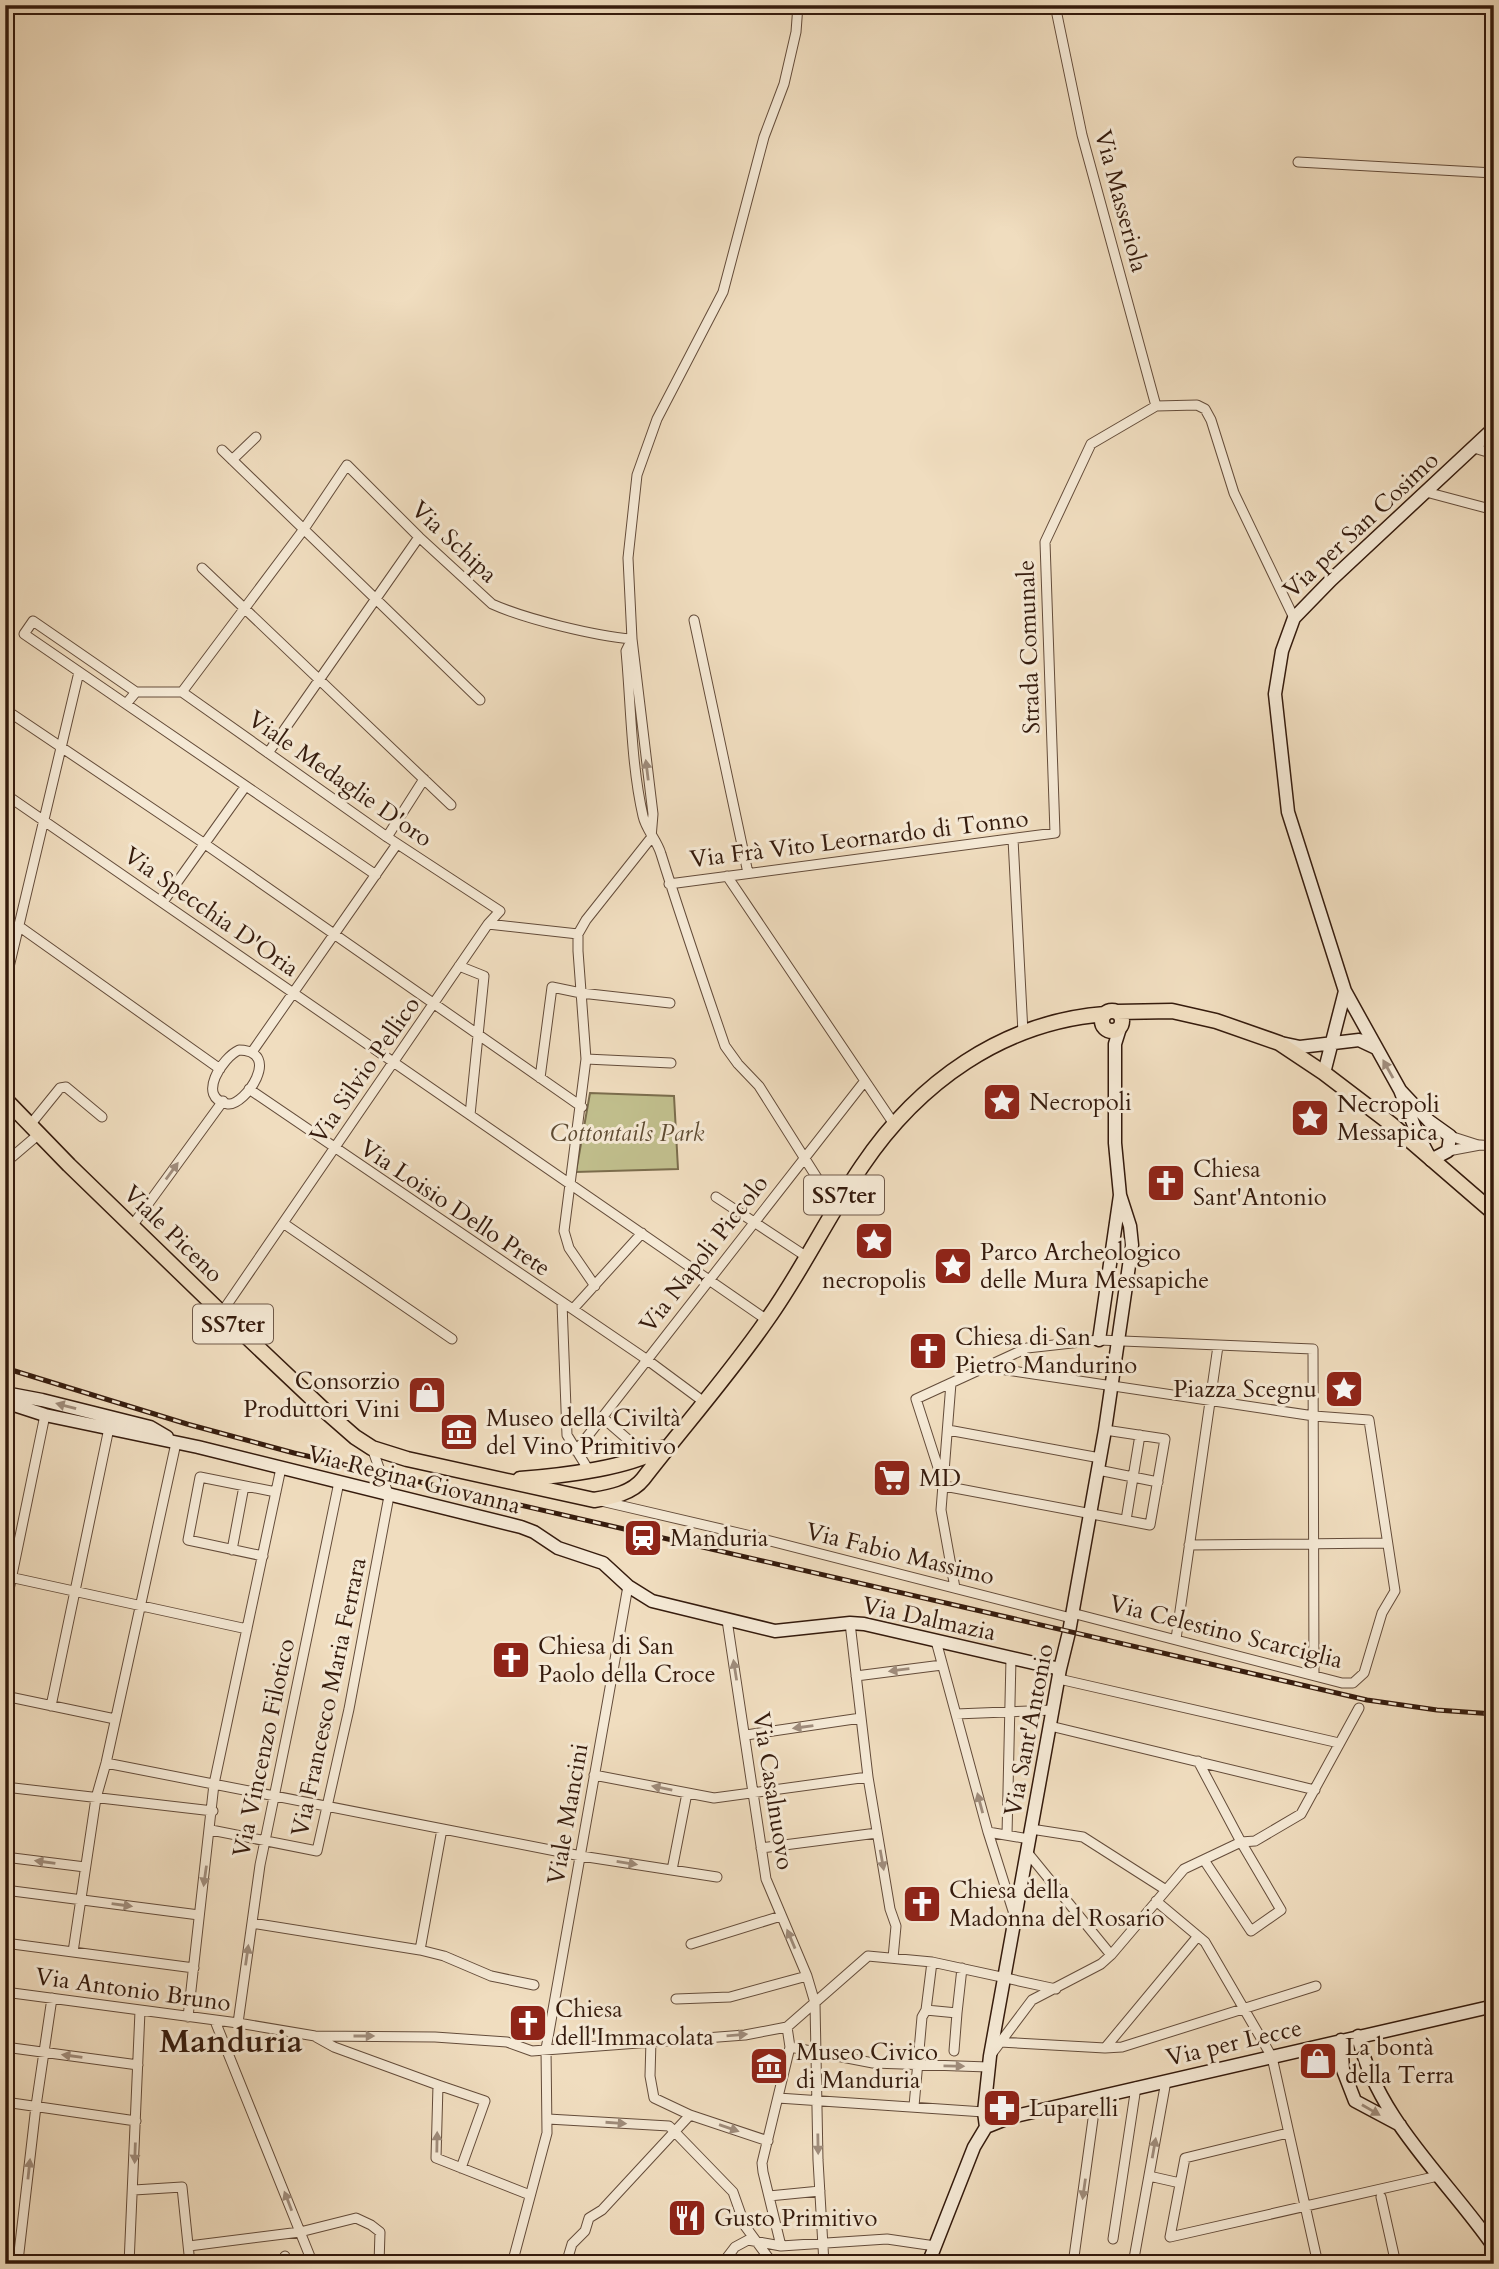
<svg xmlns="http://www.w3.org/2000/svg" width="1499" height="2269" viewBox="0 0 1499 2269" font-family="Cardo,serif">
<style>
.green{fill:#c1bf8d;stroke:#7b6d4d;stroke-width:2}
.lines{fill:none;stroke-linecap:round;stroke-linejoin:round}
.street-casing{stroke:#644c3a;stroke-width:11}
.secondary-casing{stroke:#351b0d;stroke-width:15}
.primary-casing{stroke:#351b0d;stroke-width:17}
.street{stroke:#f5e9d5;stroke-width:9}
.secondary{stroke:#f5e9d5;stroke-width:12}
.primary{stroke:#f0ddbf;stroke-width:14}
.rail-casing{stroke:#351b0d;stroke-width:5}
.rail{stroke:#f5e9d5;stroke-width:2.5;stroke-dasharray:8;stroke-linecap:butt}
.oneway{fill:#9f8c7b}
.labels{text-anchor:middle;dominant-baseline:central;stroke-width:6;stroke-linejoin:round;paint-order:stroke}
.shield{fill:#f5e9d5;stroke:#6f5949;stroke-width:2}
.shield-label{font-size:23px;font-weight:bold;fill:#351b0d}
.street-label{font-size:24px;fill:#351b0d;stroke:#f5e9d5}
.poi-label{font-size:24px;fill:#351b0d;stroke:#f5e9d5;text-anchor:start}
.park-label{font-size:24px;font-style:italic;fill:#5f4c33;stroke:#f5e9d5}
.district-label{font-size:32px;font-weight:bold;fill:#351b0d;stroke:#f5e9d5}
</style>
<rect width="100%" height="100%" fill="#f0ddbf"/>
<filter id="stains"><feTurbulence type="fractalNoise" baseFrequency=".00286" numOctaves="4"/><feColorMatrix values="0 0 0 0 .2 0 0 0 0 .09 0 0 0 0 .02 0 0 0 .5 -.17"/></filter>
<radialGradient id="worn" r=".72"><stop offset=".6" stop-color="#630" stop-opacity="0"/><stop offset="1" stop-color="#630" stop-opacity=".3"/></radialGradient>
<path class="green" d="M590,1093L674,1096L678,1169L576,1172Z"/>
<g class="lines">
<g class="street-casing">
<path id="street" d="M1055,5L1082,135L1156,406
M1298,162L1494,173
M1474,448L1494,454
M222,450L480,700
M232,460L256,437
M1426,492L1494,510
M202,568L451,805
M694,620L748,873
M136,692L126,704L24,634L33,621L136,692H182L387,837L500,911L488,924
M182,692L304,529L347,465L419,537L492,604C525,619 595,636 632,639L628,558L637,475L657,419L723,292L764,137L784,84L796,32L798,5
M126,704L376,875
M9,712L205,844L582,1107
M268,753L419,537
M5,794L767,1320
M387,837L424,779
M1013,839L1023,1033
M727,876L894,1124
M669,884L1055,833L1045,542L1091,444L1156,406L1197,405L1205,409L1211,420L1234,493L1294,618
M163,902L245,787
M20,927L220,1069
M459,966L484,976L470,1115
M5,984L79,672
M239,1050C283,1051 245,1106 228,1104C195,1098 223,1057 239,1050Z
M252,1052L397,844
M586,1059L671,1063
M540,1078L552,987L581,993L670,1003
M249,1089L646,1359L704,1402
M30,1125L60,1088L66,1087L102,1117
M1450,1136L1478,1145
M1448,1151L1480,1145L1494,1146
M5,1163L39,1134
M716,1197L807,1257
M283,1223L452,1339
M132,1226L223,1101
M595,1286L569,1248L564,1231L586,1059L578,951V934L586,920L651,838L653,814L632,639L626,651C631,704 631,764 643,816C646,830 657,840 661,854C681,918 703,982 725,1046L738,1064L759,1086L836,1208
M562,1303L567,1435L588,1469
M573,1309L642,1233
M222,1312L488,924L578,934
M986,1367L1314,1416L1369,1420L1395,1591L1382,1613L1364,1673L1353,1683H1342L1072,1613
M951,1383L941,1510L955,1588
M602,1417L640,1450
M948,1430L1100,1458
M576,1451L864,1082
M1098,1470L1158,1482
M944,1486L916,1399L1027,1348L1099,1340L1313,1349L1314,1675
M944,1486L1150,1525L1165,1439L1105,1430
M601,1501L747,1535L1071,1618
M1126,1520L1140,1435
M1189,1545L1386,1543
M232,1550L244,1486
M263,1556L188,1540L200,1477L276,1492
M5,1576L247,1629
M5,1609L45,1415
M727,1620L766,1879L807,1976L815,2003L818,2160L824,2264
M850,1623L868,1777L890,1909L896,1926L893,1958
M1176,1639L1218,1346
M936,1641L988,1832L1014,1914
M856,1676L942,1665
M1059,1679L1339,1743
M5,1696L115,1719
M51,1706L109,1428
M956,1714L1053,1710
M1050,1726L1315,1790
M746,1735L861,1718
M1198,1761L1241,1842L1281,1910L1251,1931L1204,1860
M106,1763L581,1856L717,1877
M594,1775L714,1798L868,1777
M5,1787L213,1811
M1031,1829L1083,1837L1166,1890
M211,1830L317,1851L349,1709L389,1496L372,1448
M988,1832L1029,1839
M1007,1835L1011,1658
M761,1848L877,1833
M1027,1852L1111,1955
M5,1857L85,1867
M672,1870L687,1793
M5,1890L199,1915
M1156,1901L1205,1942L1272,2057L1318,2264
M252,1923L420,1950L444,1956L491,1976L534,1985
M5,1943L194,1968
M691,1944L781,1916
M420,1950L442,1829
M73,1952L96,1798L106,1763L176,1443
M5,1992L238,2023L315,2036L435,2037L507,2042L532,2051L745,2035L787,2027
M676,1999L730,1997L807,1976
M926,2010L957,2013L962,1968
M188,2017L214,1784L281,1468
M215,2021L313,2264
M238,2023L260,1865L339,1482
M787,2027L868,1956L932,1962L1056,1989
M316,2037L334,2047L438,2085L436,2158L530,2195
M651,2040L650,2076L654,2098L690,2115L768,2141
M1000,2042L1105,2048L1122,2047L1316,1986
M5,2047L138,2065
M790,2047L873,2063L988,2067
M1105,2048L1198,1936
M954,2051L957,2013
M993,2052L1032,2000L1101,1964L1111,1955L1184,1869L1241,1842L1255,1841L1301,1814L1359,1708
M438,2085L485,2101L461,2168
M778,2098L984,2112
M5,2102L136,2121
M914,2106L922,2017L926,2010L932,1962
M548,2119L669,2126L733,2192L745,2226L773,2264
M1288,2133L1185,2158L1170,2237L1438,2176
M1149,2176L1180,2183
M134,2190L182,2187L190,2264
M769,2196L820,2191
M1381,2197L1396,2264
M1113,2239L1136,2087
M189,2246L300,2232L356,2218L371,2225L380,2232L379,2264
M781,2246L763,2172L762,2163L790,2047L787,2027
M285,2256L287,2263L312,2260
M930,2258L972,2264
M5,2259L46,2264
M18,2261L36,2106L52,1998
M129,2264L140,2011
M512,2264L547,2133L546,2049L628,1586
M566,2264L572,2244L585,2231L589,2218L602,2210L690,2115
M722,2264L735,2247L748,2240L781,2246L887,2239L935,2246
M1073,2264L1096,2097
M1133,2264L1166,2081"/>
</g>
<g class="secondary-casing">
<path id="secondary" d="M1281,1043L1300,1047L1359,1040L1376,1048
M1324,1073L1345,991
M1400,1090L1417,1133L1431,1160L1448,1151L1450,1136L1429,1121L1400,1090L1345,991L1288,812L1275,694L1282,651L1294,618L1331,580L1494,428
M1099,1340L1120,1195L1115,1143V1044L1120,1028
M5,1393L42,1400L150,1427L167,1437
M5,1402L45,1415L198,1447L521,1527L534,1532L558,1548L603,1563L628,1586L652,1601L775,1631L850,1623L864,1624L1060,1669
M1358,2036C1377,2119 1447,2179 1494,2247
M1341,2040L1343,2070L1355,2101L1400,2125
M986,2127L984,2112L990,2056L1060,1669L1069,1632L1105,1430L1132,1245L1130,1226L1120,1195
M986,2127L1011,2117L1494,2006
M928,2264L974,2147L986,2127"/>
</g>
<g class="primary-casing">
<path id="primary" d="M1102 1021a10 10 0 1 1 20 0a10 10 0 1 1-20 0Z
M1117,1012L1172,1011L1216,1021L1279,1043L1324,1073L1391,1124L1494,1213
M5,1099L69,1165L230,1321L323,1409L355,1437L372,1448L407,1459L594,1500C612,1497 632,1493 643,1479C684,1426 729,1375 767,1320C802,1271 828,1216 862,1166C918,1083 1002,1022 1105,1014
M520,1479C561,1476 629,1468 663,1448"/>
</g>
<use href="#street" class="street"/>
<use href="#secondary" class="secondary"/>
<use href="#primary" class="primary"/>
<g class="rail-casing">
<path id="rail" d="M5,1368L187,1424L294,1453L1367,1700L1437,1710L1494,1714"/>
</g>
<use href="#rail" class="rail"/>
</g>
<defs><path id="oneway-solid" d="M-6-.8H1V-3.2L6.5 0L1 3.2V.8H-6Z" transform="scale(1.75)"/></defs>
<g class="oneway">
<use href="#oneway-solid" transform="translate(647 770) rotate(-97)"/>
<use href="#oneway-solid" transform="translate(1388 1069) rotate(-119)"/>
<use href="#oneway-solid" transform="translate(172 1171) rotate(-54)"/>
<use href="#oneway-solid" transform="translate(66 1406) rotate(-165)"/>
<use href="#oneway-solid" transform="translate(735 1670) rotate(-99)"/>
<use href="#oneway-solid" transform="translate(899 1670) rotate(173)"/>
<use href="#oneway-solid" transform="translate(803 1727) rotate(172)"/>
<use href="#oneway-solid" transform="translate(662 1788) rotate(-169)"/>
<use href="#oneway-solid" transform="translate(980 1803) rotate(-105)"/>
<use href="#oneway-solid" transform="translate(882 1860) rotate(80)"/>
<use href="#oneway-solid" transform="translate(45 1862) rotate(-172)"/>
<use href="#oneway-solid" transform="translate(627 1863) rotate(9)"/>
<use href="#oneway-solid" transform="translate(205 1876) rotate(98)"/>
<use href="#oneway-solid" transform="translate(122 1905) rotate(8)"/>
<use href="#oneway-solid" transform="translate(791 1939) rotate(-113)"/>
<use href="#oneway-solid" transform="translate(247 1955) rotate(-82)"/>
<use href="#oneway-solid" transform="translate(737 2035) rotate(-5)"/>
<use href="#oneway-solid" transform="translate(364 2036)"/>
<use href="#oneway-solid" transform="translate(72 2056) rotate(-172)"/>
<use href="#oneway-solid" transform="translate(954 2066) rotate(1)"/>
<use href="#oneway-solid" transform="translate(1371 2110) rotate(30)"/>
<use href="#oneway-solid" transform="translate(616 2123) rotate(4)"/>
<use href="#oneway-solid" transform="translate(729 2128) rotate(19)"/>
<use href="#oneway-solid" transform="translate(437 2142) rotate(-89)"/>
<use href="#oneway-solid" transform="translate(818 2144) rotate(89)"/>
<use href="#oneway-solid" transform="translate(1154 2148) rotate(-80)"/>
<use href="#oneway-solid" transform="translate(135 2153) rotate(92)"/>
<use href="#oneway-solid" transform="translate(29 2169) rotate(-84)"/>
<use href="#oneway-solid" transform="translate(1084 2189) rotate(98)"/>
<use href="#oneway-solid" transform="translate(288 2201) rotate(-111)"/>
</g>
<defs>
<g id="sight-square" transform="scale(2.0125)"><rect x="-9" y="-9" width="18" height="18" rx="4" fill="#8f2418" stroke="#f5e9d5"/><path d="M0-6L1.8-2.2L6-1.7L2.9 1.2L3.7 5.4L0 3.3L-3.7 5.4L-2.9 1.2L-6-1.7L-1.8-2.2Z" fill="#fff"/></g>
<g id="church-square" transform="scale(2.0125)"><rect x="-9" y="-9" width="18" height="18" rx="4" fill="#8f2418" stroke="#f5e9d5"/><path d="M-1.2-6h2.4v3.5h3.3v2.4h-3.3V6h-2.4V-.1h-3.3v-2.4h3.3Z" fill="#fff"/></g>
<g id="shop-square" transform="scale(2.0125)"><rect x="-9" y="-9" width="18" height="18" rx="4" fill="#8f2418" stroke="#f5e9d5"/><path d="M-5-2.5h2.3a2.7 3.5 0 0 1 5.4 0H5L5.5 6h-11ZM-1.5-2.5h3a1.5 2.3 0 0 0-3 0Z" fill="#fff"/></g>
<g id="museum-square" transform="scale(2.0125)"><rect x="-9" y="-9" width="18" height="18" rx="4" fill="#8f2418" stroke="#f5e9d5"/><path d="M0-6L6-3V-2H-6V-3ZM-5-1h2V3h-2ZM-1-1h2V3h-2ZM3-1h2V3H3ZM-6 4H6V6H-6Z" fill="#fff"/></g>
<g id="supermarket-square" transform="scale(2.0125)"><rect x="-9" y="-9" width="18" height="18" rx="4" fill="#8f2418" stroke="#f5e9d5"/><path d="M-6-5.5h2.5l.6 2H6L4.5 2H-2.5L-4.4-4H-6ZM-1.5 3.2a1.3 1.3 0 1 0 .1 0ZM3 3.2a1.3 1.3 0 1 0 .1 0Z" fill="#fff"/></g>
<g id="station-square" transform="scale(2.0125)"><rect x="-9" y="-9" width="18" height="18" rx="4" fill="#8f2418" stroke="#f5e9d5"/><path d="M-3-6H3Q5-6 5-4V2Q5 4 3 4L4.5 6H3L1.5 4h-3L-3 6H-4.5L-3 4Q-5 4-5 2V-4Q-5-6-3-6ZM-3.5-4v3h7v-3ZM-3.5 1v1.5H-2V1ZM2 1v1.5H3.5V1Z" fill="#fff"/></g>
<g id="pharmacy-square" transform="scale(2.0125)"><rect x="-9" y="-9" width="18" height="18" rx="4" fill="#8f2418" stroke="#f5e9d5"/><path d="M-2-6h4v4h4v4h-4v4h-4v-4h-4v-4h4Z" fill="#fff"/></g>
<g id="restaurant-square" transform="scale(2.0125)"><rect x="-9" y="-9" width="18" height="18" rx="4" fill="#8f2418" stroke="#f5e9d5"/><path d="M-5-6h1v4h1v-4h1v4h1v-4h1v5L-1.5 .5V6h-2V.5L-5-1ZM5-6V6H3V1.5H1.5Q1.5-4 5-6Z" fill="#fff"/></g>
</defs>
<g fill-rule="evenodd">
<use href="#sight-square" x="1002" y="1102"/>
<use href="#sight-square" x="1310" y="1118"/>
<use href="#church-square" x="1166" y="1183"/>
<use href="#sight-square" x="874" y="1241"/>
<use href="#sight-square" x="953" y="1266"/>
<use href="#church-square" x="928" y="1351"/>
<use href="#sight-square" x="1344" y="1389"/>
<use href="#shop-square" x="427" y="1395"/>
<use href="#museum-square" x="459" y="1432"/>
<use href="#supermarket-square" x="892" y="1478"/>
<use href="#station-square" x="643" y="1538"/>
<use href="#church-square" x="511" y="1660"/>
<use href="#church-square" x="922" y="1904"/>
<use href="#church-square" x="528" y="2023"/>
<use href="#shop-square" x="1318" y="2061"/>
<use href="#museum-square" x="769" y="2066"/>
<use href="#pharmacy-square" x="1002" y="2108"/>
<use href="#restaurant-square" x="687" y="2218"/>
</g>
<g class="labels">
<g class="shield">
<rect x="804" y="1175.5" width="80" height="39" rx="5"/>
<rect x="193" y="1304.5" width="80" height="39" rx="5"/>
</g>
<g class="shield-label">
<text x="844" y="1195">SS7ter</text>
<text x="233" y="1324">SS7ter</text>
</g>
<g class="street-label">
<text transform="translate(1121 201) rotate(75)">Via Masseriola</text>
<text transform="translate(1361 525) rotate(-43)">Via per San Cosimo</text>
<text transform="translate(454 542) rotate(43)">Via Schipa</text>
<text transform="translate(1029 647) rotate(-92)">Strada Comunale</text>
<text transform="translate(340 779) rotate(35)">Viale Medaglie D'oro</text>
<text transform="translate(859 839) rotate(-7)">Via Frà Vito Leornardo di Tonno</text>
<text transform="translate(211 912) rotate(35)">Via Specchia D'Oria</text>
<text transform="translate(365 1070) rotate(-55)">Via Silvio Pellico</text>
<text transform="translate(455 1208) rotate(34)">Via Loisio Dello Prete</text>
<text transform="translate(173 1234) rotate(44)">Viale Piceno</text>
<text transform="translate(704 1254) rotate(-52)">Via Napoli Piccolo</text>
<text transform="translate(414 1480) rotate(14)">Via Regina Giovanna</text>
<text transform="translate(900 1554) rotate(14)">Via Fabio Massimo</text>
<text transform="translate(929 1619) rotate(12)">Via Dalmazia</text>
<text transform="translate(1226 1632) rotate(14)">Via Celestino Scarciglia</text>
<text transform="translate(329 1697) rotate(-78)">Via Francesco Maria Ferrara</text>
<text transform="translate(1029 1730) rotate(-79)">Via Sant'Antonio</text>
<text transform="translate(264 1748) rotate(-78)">Via Vincenzo Filotico</text>
<text transform="translate(773 1791) rotate(81)">Via Casalnuovo</text>
<text transform="translate(568 1814) rotate(-80)">Viale Mancini</text>
<text transform="translate(133 1990) rotate(8)">Via Antonio Bruno</text>
<text transform="translate(1234 2043) rotate(-13)">Via per Lecce</text>
</g>
<g class="poi-label">
<text x="1029" y="1102">Necropoli</text>
<text x="1337" y="1104">Necropoli<tspan x="1337" dy="28">Messapica</tspan></text>
<text x="1193" y="1169">Chiesa<tspan x="1193" dy="28">Sant'Antonio</tspan></text>
<text x="980" y="1252">Parco Archeologico<tspan x="980" dy="28">delle Mura Messapiche</tspan></text>
<text x="874" y="1280" text-anchor="middle">necropolis</text>
<text x="955" y="1337">Chiesa di San<tspan x="955" dy="28">Pietro Mandurino</tspan></text>
<text x="400" y="1381" text-anchor="end">Consorzio<tspan x="400" dy="28">Produttori Vini</tspan></text>
<text x="1317" y="1389" text-anchor="end">Piazza Scegnu</text>
<text x="486" y="1418">Museo della Civiltà<tspan x="486" dy="28">del Vino Primitivo</tspan></text>
<text x="919" y="1478">MD</text>
<text x="670" y="1538">Manduria</text>
<text x="538" y="1646">Chiesa di San<tspan x="538" dy="28">Paolo della Croce</tspan></text>
<text x="949" y="1890">Chiesa della<tspan x="949" dy="28">Madonna del Rosario</tspan></text>
<text x="555" y="2009">Chiesa<tspan x="555" dy="28">dell'Immacolata</tspan></text>
<text x="1345" y="2047">La bontà<tspan x="1345" dy="28">della Terra</tspan></text>
<text x="796" y="2052">Museo Civico<tspan x="796" dy="28">di Manduria</tspan></text>
<text x="1029" y="2108">Luparelli</text>
<text x="714" y="2218">Gusto Primitivo</text>
</g>
<g class="park-label">
<text x="627" y="1133">Cottontails Park</text>
</g>
<g class="district-label">
<text x="231" y="2042">Manduria</text>
</g>
</g>
<rect width="1499" height="2269" fill="none" stroke="#f0ddbf" stroke-width="28"/>
<rect x="7" y="7" width="1485" height="2255" fill="none" stroke="#351b0d" stroke-width="3.5"/>
<rect x="14" y="14" width="1471" height="2241" fill="none" stroke="#351b0d" stroke-width="2"/>
<rect width="100%" height="100%" filter="url(#stains)"/>
<rect width="100%" height="100%" fill="url(#worn)"/>
</svg>
